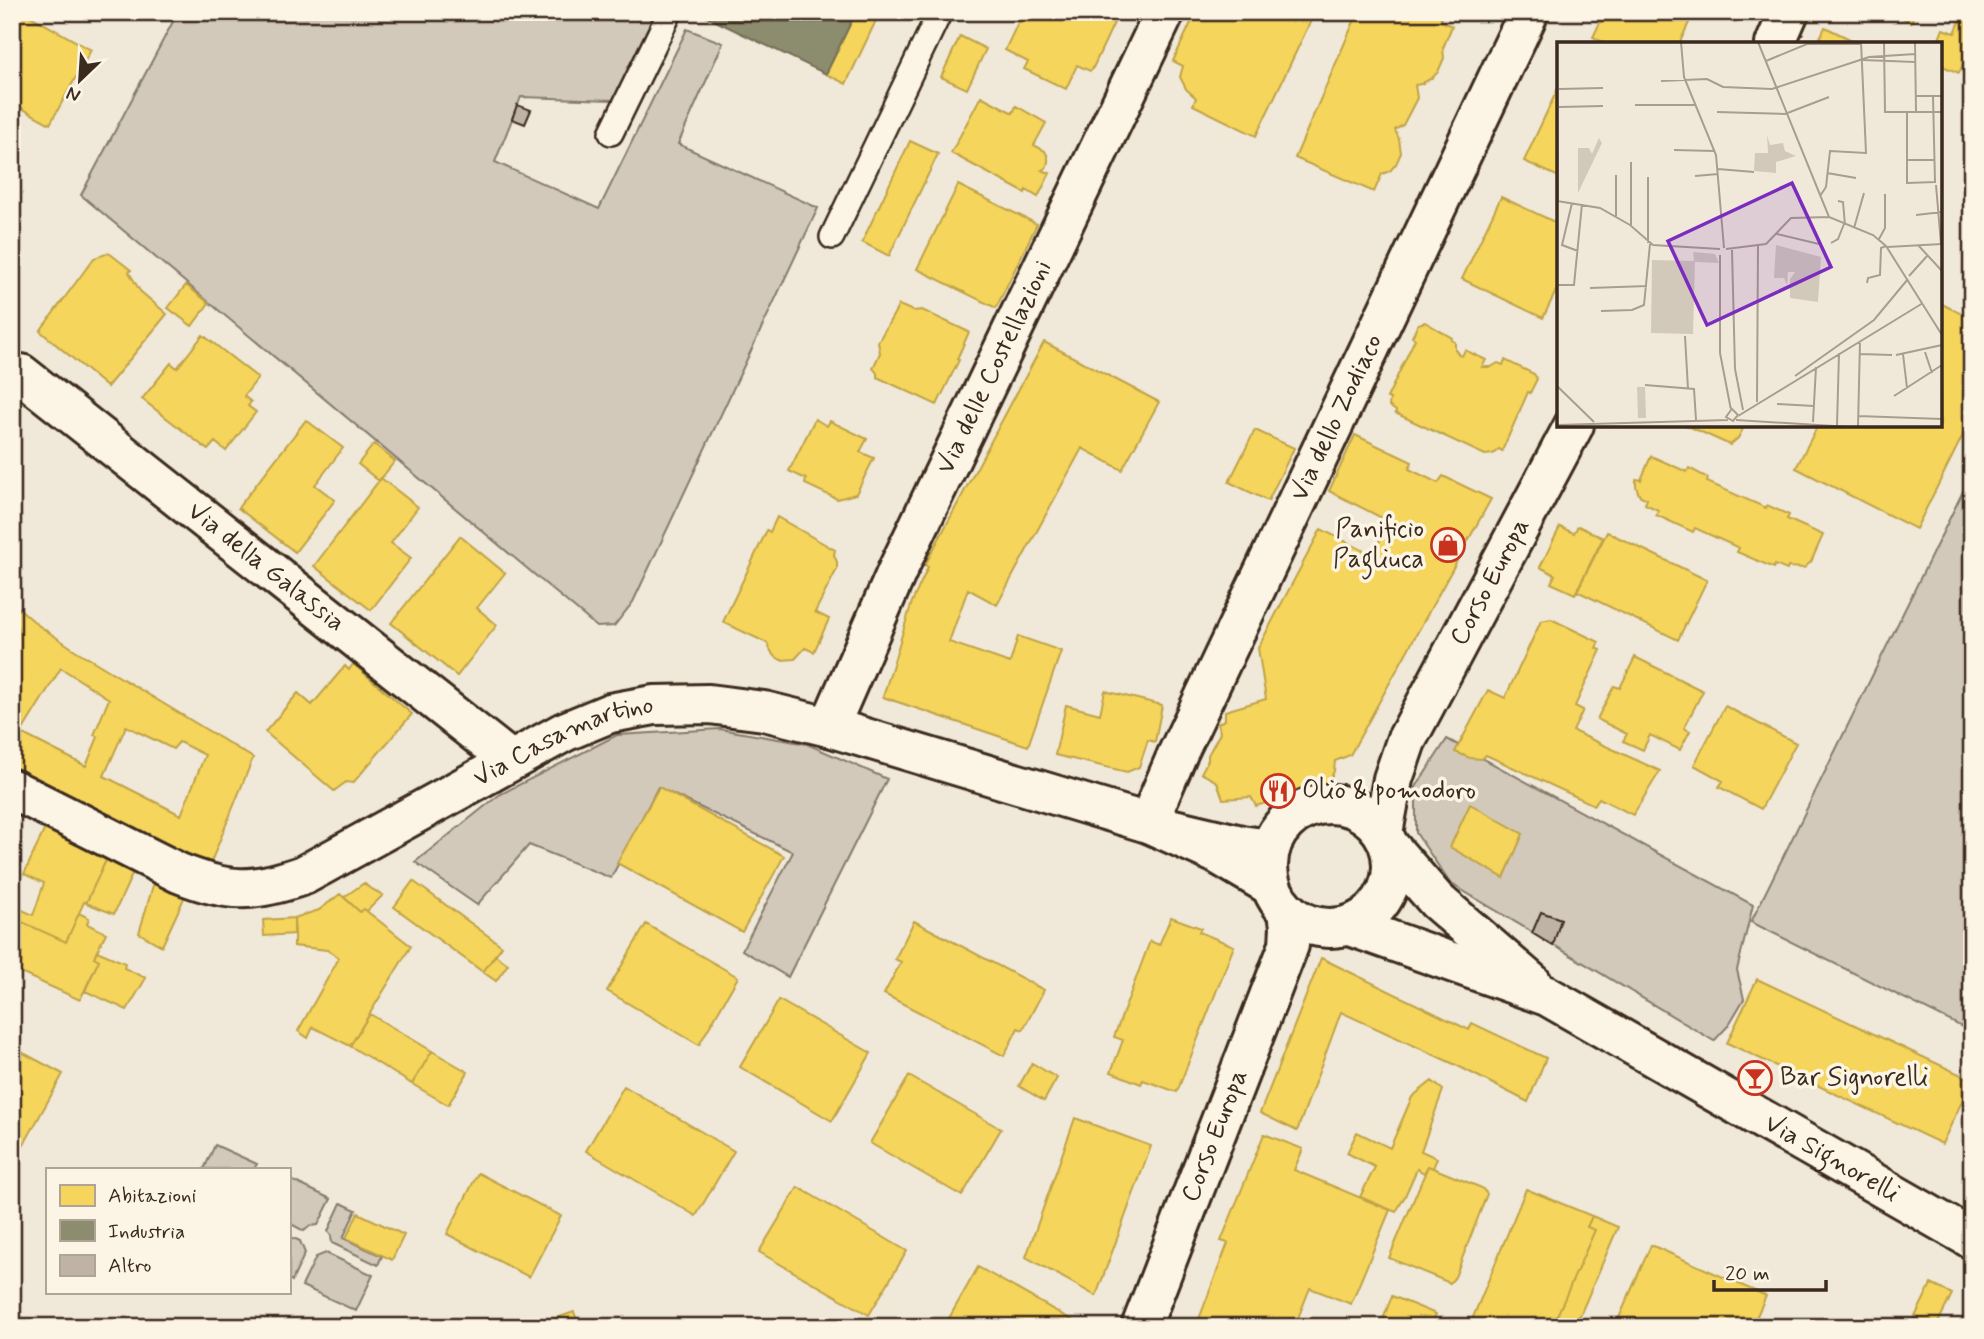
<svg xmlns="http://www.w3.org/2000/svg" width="1984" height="1339" viewBox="0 0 1984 1339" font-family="Mynerve,sans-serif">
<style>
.green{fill:#d2c9ba;stroke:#867a6c;stroke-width:2}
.homes{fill:#f6d55c;stroke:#bea249;stroke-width:2;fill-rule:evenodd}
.industry{fill:#8c8c6e;stroke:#746f56;stroke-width:2}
.building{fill:#beb3a4;stroke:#3b2a1e;stroke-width:2}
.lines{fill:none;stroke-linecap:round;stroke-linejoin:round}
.service-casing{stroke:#3b2a1e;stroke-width:28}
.minor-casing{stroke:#3b2a1e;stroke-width:44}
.tertiary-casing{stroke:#3b2a1e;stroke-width:44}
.primary-casing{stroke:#3b2a1e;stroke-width:44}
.service{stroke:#fcf5e5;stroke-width:23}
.minor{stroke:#fcf5e5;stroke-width:38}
.tertiary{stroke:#fcf5e5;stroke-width:38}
.primary{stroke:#fcf5e5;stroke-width:38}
.labels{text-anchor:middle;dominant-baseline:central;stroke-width:7;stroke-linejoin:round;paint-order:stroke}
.street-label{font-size:26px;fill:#3b2a1e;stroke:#fcf5e5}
.poi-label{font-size:26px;fill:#3b2a1e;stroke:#fcf5e5;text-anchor:start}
.inset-road{fill:none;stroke:#a89d8e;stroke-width:2}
.view{fill:#7b2cbf;fill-opacity:0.15;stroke:#7b2cbf;stroke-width:3.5}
.inset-edge{fill:none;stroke:#3b2a1e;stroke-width:3.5}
</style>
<rect width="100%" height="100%" fill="#f0e9d9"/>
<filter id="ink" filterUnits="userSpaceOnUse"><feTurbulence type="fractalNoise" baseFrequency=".0143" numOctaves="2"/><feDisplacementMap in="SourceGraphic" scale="14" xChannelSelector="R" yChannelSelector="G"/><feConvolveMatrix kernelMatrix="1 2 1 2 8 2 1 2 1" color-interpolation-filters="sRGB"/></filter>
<g filter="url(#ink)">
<path class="green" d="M178,12H656L613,100L521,97L495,162L599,209L687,29L723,43L678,144L818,208L633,602L614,626L597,627L81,195Z
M1972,473V1032L1751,922Z
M720,729L807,744L887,779L788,977L742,950L793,852L658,787L611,878L529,845L477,905L415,862L499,795L617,735Z
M1447,739L1753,905L1737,970L1744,999L1728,1026L1714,1041L1450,883L1416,833V787Z
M215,1145L257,1164L254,1169H204Z
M289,1179L331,1199L318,1225L310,1226L304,1231L289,1223Z
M341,1203L356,1210L343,1238L382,1256L378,1265L332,1243L331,1236L328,1231Z
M289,1236L300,1241L305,1253L292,1281L289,1279Z
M326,1253L373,1275L356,1311L302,1286L316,1257Z"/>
<path class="homes" d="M12,12H23L91,50L50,124L12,103Z
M856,12H880L846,84L826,74Z
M1023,12H1119L1092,70L1090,71L1077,65L1066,89L1024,69L1028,62L1005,50Z
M1196,12H1315L1256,136L1193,105L1196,98L1186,89L1180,77L1183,66L1173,61Z
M1358,12H1431L1442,17L1441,21L1452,26L1443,48L1444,58L1438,72L1432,78L1421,84L1415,85L1417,98L1403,125L1395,130L1399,139L1401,153L1396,164L1390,171L1382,174L1374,192L1295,158Z
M1605,12H1694L1679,44H1607L1593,37Z
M1889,12H1915L1911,22Z
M1964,12H1972V45L1959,73L1940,65V44H1937L1943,29L1955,33Z
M1825,27L1860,44H1817Z
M960,36L986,49L967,89L941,77Z
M1559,86V177L1524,161Z
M981,96L1013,113L1016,106L1046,123L1034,145L1045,151L1048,157V162L1046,168L1042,170L1050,173L1038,197L1026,190L1025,193L951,153Z
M910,141L938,154L889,256L862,242Z
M958,185L1037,224L996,308L917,269Z
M1501,197L1559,224V285L1543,318L1462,279Z
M109,253L131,270L129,272L140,291L167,314L107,387L40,331L94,258Z
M186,285L209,303L192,326L168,308Z
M1940,303L1972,319V417L1916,529L1796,468L1818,425H1940Z
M899,305L913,311L922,310L969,332L957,359L959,360L937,405L877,377V373L873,368L880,353L878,342Z
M1425,322L1452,338L1451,340L1455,342V349L1459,355L1462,356L1465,350L1486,360L1482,367H1491L1498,363L1503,365L1505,360L1534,374L1537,379L1530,393L1528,392L1502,451L1499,449L1493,454L1485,455L1395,413L1396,411L1389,406L1390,399L1387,398L1415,339L1412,337L1418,324Z
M203,335L258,378L244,396L251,402L248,406L256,412L226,451L215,442L208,450L142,399L171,363L177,368Z
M1044,342L1159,402L1122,470L1082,448L997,605L968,589L949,642L1010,663L1018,636L1061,651L1028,746L883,697L912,602L928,567L925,565Z
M815,419L827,426L830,421L867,439L860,452L874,458L856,494L837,499L805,484L806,479L789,471Z
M306,420L343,448L315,485L335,500L295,552L238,508Z
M1686,425H1745L1738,438L1730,445Z
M1255,430L1294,448L1268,501L1229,482Z
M1355,435L1412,462L1409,469L1438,483L1443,476L1491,499L1350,755L1335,761L1334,771L1328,784L1256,806L1251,797L1223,799L1217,782L1201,773L1208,760V755L1220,733L1218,723L1225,720V711L1266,699L1258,648L1321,529L1372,555L1390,522L1329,491Z
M374,444L395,461L379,481L358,464Z
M1651,456L1687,472L1689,468L1708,478L1707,482L1766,508L1767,505L1789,515L1787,519L1823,535L1811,562L1804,568L1788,567L1787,570L1775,565L1774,568L1737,552L1739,548L1695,528L1693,532L1656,515L1658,510L1645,504L1647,499L1639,495L1636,486V480L1637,479L1641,480Z
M381,478L418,507L391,543L411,558L371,610L314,566Z
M777,517L835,550L834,555L837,562V569L815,612L829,619L814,652L805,648L795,659L781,660L773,655L767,643L723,622L767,530L770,532Z
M1578,526L1603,538L1575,594L1551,583L1555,575L1540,567L1560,527L1574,533Z
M1607,532L1707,580L1678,640L1577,591Z
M460,536L505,573L477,608L497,625L457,676L391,623Z
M12,602L38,625L75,650L253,758L211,862L138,837L12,771V662L17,655L12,652ZM61,668L109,699L94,735L98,737L86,766L21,733ZM126,726L173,749L179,742L205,755L181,815L104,776Z
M1551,619L1599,642L1596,648L1601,650L1575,706L1583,710L1573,731L1660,771L1633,815L1599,798L1594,805L1486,755L1482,759L1470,758L1455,752L1488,690L1505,698L1541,621Z
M1635,657L1703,691L1684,728L1690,731L1680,750L1650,735L1643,750L1623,741L1627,734L1597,719L1614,686L1620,688Z
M353,664L412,714L353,783L346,782L334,791L265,732L298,693L312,705L345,666L349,670Z
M1105,691L1162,705L1155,742L1148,740L1139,767L1127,772L1055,755L1066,705L1100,714Z
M1725,706L1796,743L1761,809L1719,787L1723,781L1694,765Z
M659,787L784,856L742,932L617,863Z
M1470,804L1523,834L1504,878L1450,847Z
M47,824L108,856L86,903L84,902L66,942L13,918L18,908L33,915L35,910L44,883L24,874Z
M108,856L135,868L114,914L86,903Z
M413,881L502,946L483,972L394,907Z
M154,882L185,896L162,946L139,933Z
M364,883L368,887L383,895L367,911L364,909L360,912L344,897Z
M340,894L360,912L364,909L411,946L350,1046L313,1027L308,1038L298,1031L339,958L327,950L294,946V918L319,910Z
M12,906L18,908L13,918L66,942L79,913L89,918L87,924L106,933L94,957L99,960L80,1000L12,969Z
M1171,917L1201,928L1199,932L1234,946L1177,1092L1143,1080L1141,1084L1111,1072L1123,1040L1114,1037L1150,941L1159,945Z
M294,918L295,934L264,936L263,920Z
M914,921L1044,990L1023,1030L1018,1028L1004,1056L884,994L901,962L895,959Z
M646,924L738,977L699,1045L607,991Z
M97,951L125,963L124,968L146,978L127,1010L85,991L99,960L94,957Z
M495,955L508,964L496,981L483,972Z
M1321,958L1469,1030L1472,1023L1546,1058L1528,1102L1456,1065L1341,1012L1297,1131L1260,1113Z
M1757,979L1972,1080L1942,1144L1727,1043Z
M779,1000L871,1053L832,1121L740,1067Z
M370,1014L432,1051L412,1084L350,1046Z
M12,1047L63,1074L12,1166Z
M432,1051L468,1072L448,1105L412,1084Z
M1032,1063L1057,1078L1044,1101L1019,1086Z
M909,1076L1001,1129L962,1196L870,1143Z
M1432,1081L1443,1090L1421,1151L1437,1158L1433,1168L1428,1166L1424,1173L1417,1169L1405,1196L1396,1212L1360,1197L1375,1167L1347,1153L1357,1132L1390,1148L1412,1097Z
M624,1086L734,1151L696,1216L586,1151Z
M1075,1118L1151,1146L1096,1296L1026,1257Z
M1264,1134L1303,1149L1294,1170L1390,1210L1351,1304L1310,1288L1296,1323L1292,1322L1290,1327H1196L1228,1243L1221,1241Z
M1428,1166L1482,1188L1487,1194L1455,1277L1450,1283L1389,1258Z
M478,1173L561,1216L529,1277L447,1234Z
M798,1187L907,1251L869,1315L759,1252Z
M1526,1189L1592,1216L1587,1227L1595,1230L1552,1327H1469Z
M358,1213L404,1235L392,1260L346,1238Z
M1592,1216L1618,1227L1575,1327H1552L1595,1230L1587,1227Z
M1651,1245L1766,1296L1752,1327H1615Z
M978,1267L1084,1327H944Z
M1931,1284L1952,1294L1936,1327H1910Z
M1392,1296L1436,1314L1431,1327H1380Z
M574,1312L580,1327H553L551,1320Z"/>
<path class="industry" d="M697,12H856L826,74Z"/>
<path class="building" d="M517,105L531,110L525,124L512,119Z
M1541,912L1561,919L1553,946L1532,933Z"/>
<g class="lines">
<g class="service-casing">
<path id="service" d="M611,133L670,12
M832,237L940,12"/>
</g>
<g class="minor-casing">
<g id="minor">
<path id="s1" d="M21,374L510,760"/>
<path id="s2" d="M829,727L898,569L1165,12"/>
<path id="s3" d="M1270,849L1241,845L1148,823L1177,755L1529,12"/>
<path id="s4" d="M1141,1327L1289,945L1290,926L1288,912"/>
</g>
</g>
<g class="tertiary-casing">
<g id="tertiary">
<path d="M1390,847L1437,901L1532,983"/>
<path id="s5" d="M1350,926L1547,996L1972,1239"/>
</g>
</g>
<g class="primary-casing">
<g id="primary">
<path d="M1775,44L1789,12"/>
<path id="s6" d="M12,789L179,873C229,893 252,893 304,875L564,732L610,713L654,705L709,704L764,711L829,727L1148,823L1217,854L1271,886"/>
<circle cx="1330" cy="866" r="62"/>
<path id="s7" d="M1383,833L1393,779L1406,741L1574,425"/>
</g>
</g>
<use href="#service" class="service"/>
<use href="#minor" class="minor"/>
<use href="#tertiary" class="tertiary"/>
<use href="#primary" class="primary"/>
</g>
</g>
<defs>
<g id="shop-ring" transform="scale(1.75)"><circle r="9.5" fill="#fcf5e5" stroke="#c8321e" stroke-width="1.5"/><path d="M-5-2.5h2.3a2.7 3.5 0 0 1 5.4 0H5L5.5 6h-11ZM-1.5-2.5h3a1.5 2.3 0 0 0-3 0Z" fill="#c8321e"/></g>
<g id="restaurant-ring" transform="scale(1.75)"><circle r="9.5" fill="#fcf5e5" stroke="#c8321e" stroke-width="1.5"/><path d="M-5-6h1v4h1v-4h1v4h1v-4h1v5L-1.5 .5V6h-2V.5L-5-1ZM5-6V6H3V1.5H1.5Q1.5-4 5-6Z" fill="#c8321e"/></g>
<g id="bar-ring" transform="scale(1.75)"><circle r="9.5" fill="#fcf5e5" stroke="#c8321e" stroke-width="1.5"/><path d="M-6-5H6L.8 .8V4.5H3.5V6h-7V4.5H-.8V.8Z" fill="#c8321e"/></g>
</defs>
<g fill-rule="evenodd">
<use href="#shop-ring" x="1448" y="545"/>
<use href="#restaurant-ring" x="1278" y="791"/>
<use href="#bar-ring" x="1755" y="1078"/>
</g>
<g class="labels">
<g class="street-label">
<text stroke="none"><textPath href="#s2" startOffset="396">Via delle Costellazioni</textPath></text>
<text stroke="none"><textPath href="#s3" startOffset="572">Via dello Zodiaco</textPath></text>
<text stroke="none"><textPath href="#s1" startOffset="312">Via della Galassia</textPath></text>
<text stroke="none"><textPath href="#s7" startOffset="275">Corso Europa</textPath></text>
<text stroke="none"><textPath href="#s6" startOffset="609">Via Casamartino</textPath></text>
<text stroke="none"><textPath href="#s4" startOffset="205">Corso Europa</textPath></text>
<text stroke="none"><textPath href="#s5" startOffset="537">Via Signorelli</textPath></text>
</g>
<g class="poi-label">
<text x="1424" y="530" text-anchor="end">Panificio<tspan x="1424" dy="30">Pagliuca</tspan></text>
<text x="1302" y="791">Olio &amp; pomodoro</text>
<text x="1780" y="1078">Bar Signorelli</text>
</g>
</g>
<g transform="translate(1557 42)">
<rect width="385" height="385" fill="#f0e9d9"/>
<path d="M210,93L213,103L226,101L228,109L239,114L219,120V131L197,129L198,111H211ZM42,96L45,101L21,151V106H32L35,112ZM219,203L264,215L261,260L233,256V237L238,230H231L230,243L227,236H217ZM136,210L158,212L162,221L138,220L136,292L94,291L95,218L137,219ZM80,345H88L89,376H81Z" fill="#d2c9ba"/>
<path class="inset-road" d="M124,0L127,35L159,113L167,206M201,0L272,175L316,193L329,204L385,293M327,0L328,70H385M358,0L359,70M306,18L358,20M209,19L250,2H304M0,31L1,160M104,39L150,37L166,45L215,47L312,15L358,12M2,47L46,46M358,54H385M78,63H139M2,65L46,64M160,70L228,72L272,55M350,70V141L378,140L376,54M117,108L158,109M350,118H378M74,120V183M161,127L197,130M270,131L299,136M138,134L161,132M91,135V201M379,143L384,202M263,154L269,145L273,109L309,111L304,0M0,159L43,166L73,183L96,203L163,207M281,159L286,160L288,183M15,161L5,203L21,209M359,173L385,170M59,174V133M297,186L307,151M220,192L262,202M322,197L328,186V152M274,201L281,197L287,182M361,203L385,229M330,205L385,202M169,207L209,202L234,176L272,175M175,208L178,327L186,368M163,213V311L174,368M352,234L371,213M310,241L311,236L323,233L324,206L329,204M0,243H17L25,162M33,246L90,244M44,269L75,268L87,263L93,202M128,294L131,347M368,310L375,331M303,312L335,313M346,312L350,346M339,313L385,303M238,334L317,278L351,237M88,343L137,347L139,378M0,344L37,380M337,354L385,323M200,360L201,204M220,362L257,364M173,365L181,373L176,379L169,375L174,368M181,374L366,261M301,374L385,377M179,378L293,385M256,380L259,325M0,383L171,378M280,383L282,311M301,385L303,299"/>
<path class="view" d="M235,141L274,225L150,283L111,199Z"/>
<rect width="385" height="385" class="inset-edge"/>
</g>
<rect width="1984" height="1339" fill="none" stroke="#fcf5e5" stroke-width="42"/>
<rect x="21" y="21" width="1942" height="1297" fill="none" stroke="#3b2a1e" stroke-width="2.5" filter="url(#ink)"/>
<rect x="46" y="1168" width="245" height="126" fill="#fcf5e5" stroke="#afa495" stroke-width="2"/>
<rect x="60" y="1185" width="35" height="21" fill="#f6d55c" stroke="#afa495" stroke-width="2"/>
<text x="108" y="1202" font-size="21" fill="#3b2a1e">Abitazioni</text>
<rect x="60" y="1220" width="35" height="21" fill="#8c8c6e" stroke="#afa495" stroke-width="2"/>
<text x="108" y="1238" font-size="21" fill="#3b2a1e">Industria</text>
<rect x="60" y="1255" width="35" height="21" fill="#beb3a4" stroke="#afa495" stroke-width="2"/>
<text x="108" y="1272" font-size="21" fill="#3b2a1e">Altro</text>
<g transform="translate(80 80) rotate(205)" stroke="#fcf5e5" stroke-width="5" paint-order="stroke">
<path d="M0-5L12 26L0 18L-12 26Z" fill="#3b2a1e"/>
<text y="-10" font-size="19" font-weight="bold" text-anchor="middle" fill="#3b2a1e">N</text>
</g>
<path d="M1714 1280v10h112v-10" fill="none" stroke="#3b2a1e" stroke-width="3.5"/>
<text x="1725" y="1280" font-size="21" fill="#3b2a1e" stroke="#fcf5e5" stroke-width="5" paint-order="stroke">20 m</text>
</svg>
